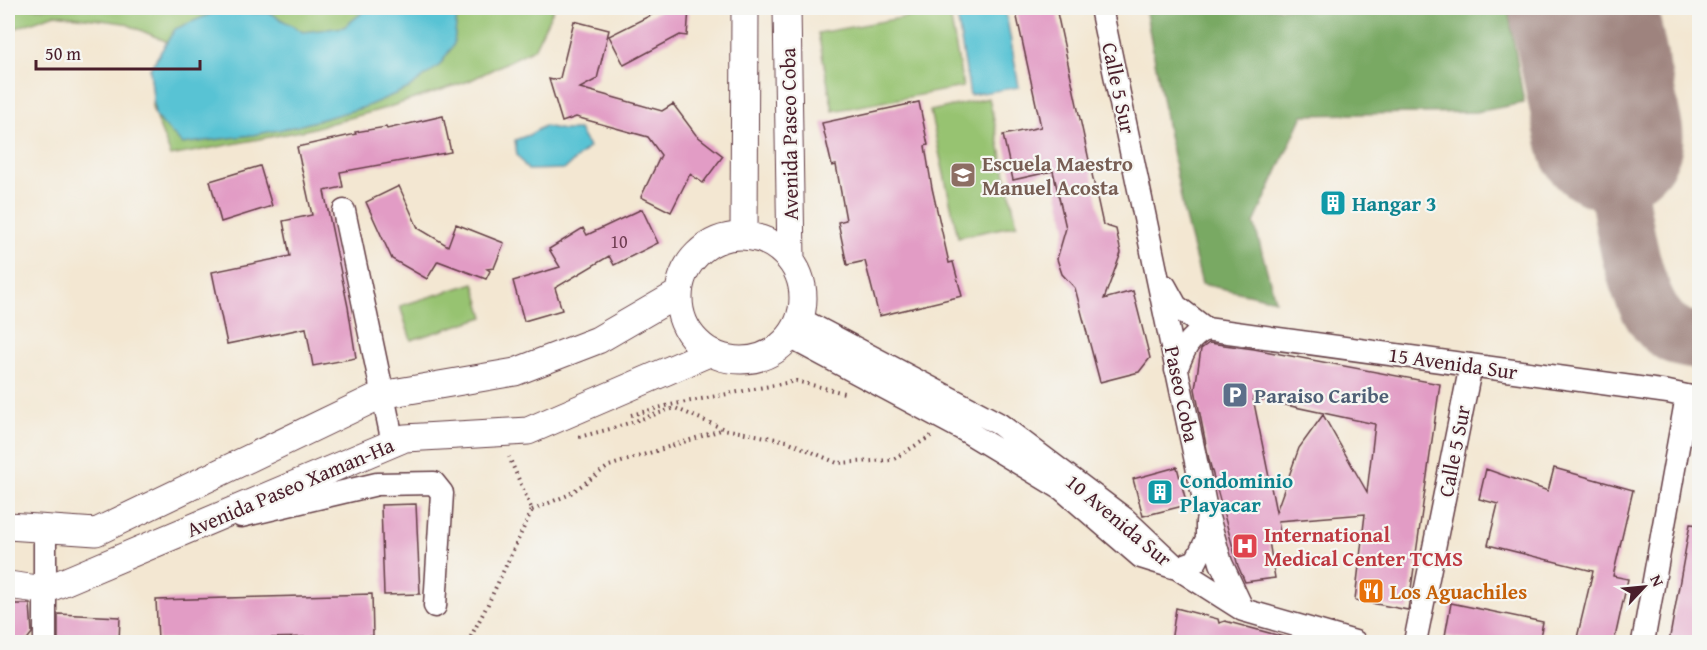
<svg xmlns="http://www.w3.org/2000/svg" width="1707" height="650" viewBox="0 0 1707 650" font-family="'Gentium Book Plus',serif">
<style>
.green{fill:#97c371;stroke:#70714e;stroke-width:1.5}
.forest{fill:#79a963;stroke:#626447;stroke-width:1.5}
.water{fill:#59c3d4;stroke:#527180;stroke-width:1.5}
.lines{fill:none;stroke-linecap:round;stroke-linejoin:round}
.taxiway{stroke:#9e837e;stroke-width:58}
.runway{stroke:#9e837e;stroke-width:147}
.building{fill:#e29cc5;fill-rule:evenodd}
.minor-casing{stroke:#633d44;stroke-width:25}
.major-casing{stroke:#633d44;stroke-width:29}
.path{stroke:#633d44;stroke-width:4;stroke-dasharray:1.5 4.5;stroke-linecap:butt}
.minor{stroke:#fff;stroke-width:22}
.major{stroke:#fff;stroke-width:27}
.labels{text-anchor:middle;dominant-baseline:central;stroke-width:4.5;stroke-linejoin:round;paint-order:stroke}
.number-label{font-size:18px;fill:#703e52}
.street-label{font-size:21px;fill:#4a1f2b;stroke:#f6f6f2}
.education-label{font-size:21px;font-weight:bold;fill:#785e54;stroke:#f6f6f2;text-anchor:start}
.culture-label{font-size:21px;font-weight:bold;fill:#0d838f;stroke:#f6f6f2;text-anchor:start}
.service-label{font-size:21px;font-weight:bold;fill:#4e5e75;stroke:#f6f6f2;text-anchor:start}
.health-label{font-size:21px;font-weight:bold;fill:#be3a42;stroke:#f6f6f2;text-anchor:start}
.food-label{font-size:21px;font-weight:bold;fill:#c56008;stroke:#f6f6f2;text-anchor:start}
</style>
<rect width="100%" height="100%" fill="#f6f6f2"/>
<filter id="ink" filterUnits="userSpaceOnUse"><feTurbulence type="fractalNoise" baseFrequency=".0167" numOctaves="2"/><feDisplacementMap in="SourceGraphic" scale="12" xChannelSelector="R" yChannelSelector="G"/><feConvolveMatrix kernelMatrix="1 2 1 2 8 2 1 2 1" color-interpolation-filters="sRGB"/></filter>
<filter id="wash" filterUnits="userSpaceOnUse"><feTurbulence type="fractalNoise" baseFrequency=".008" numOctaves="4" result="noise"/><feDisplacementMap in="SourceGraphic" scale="24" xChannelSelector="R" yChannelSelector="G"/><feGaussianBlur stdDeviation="1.35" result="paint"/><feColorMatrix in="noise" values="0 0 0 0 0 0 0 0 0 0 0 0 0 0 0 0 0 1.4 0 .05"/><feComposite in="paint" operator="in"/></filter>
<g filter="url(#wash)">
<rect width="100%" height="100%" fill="#f3e7d2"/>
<path class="green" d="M8,8H554L534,49L469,81L386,108L306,130L171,156L155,116L152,107L170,43L124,23L55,14L8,31Z
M949,9L963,87L833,111L818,33Z
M989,98L1017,225L958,237L930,111Z
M474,283L484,317L411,340L400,306Z"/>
<path class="forest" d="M1145,8H1508L1524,103L1476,112L1303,115L1254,223L1275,300L1202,284L1184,214Z"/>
<path class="water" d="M368,8H455L457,16L454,44L440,65L409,88L365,107L298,126L253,135L182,144L155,116L150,69L175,29L215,12L270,13L303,32L344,27Z
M965,8H1005L1019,87L970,95L956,9Z
M544,126L563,130H579L589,147L565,169L528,170L517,155L515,140L529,135Z"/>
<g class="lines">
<path class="taxiway" d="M1610,136C1619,187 1627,289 1662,326C1673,337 1685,340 1700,341"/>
<path class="runway" d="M1583,8L1610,136"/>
</g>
<g id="blocks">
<path class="building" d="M665,8H689L687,36L680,35L624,65L609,36Z
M1015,8H1056L1103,225L1116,229L1121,253L1104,299L1133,291L1150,358L1139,372L1100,382L1075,288L1062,274L1057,259L1066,228L1053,171L1013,180L1003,135L1041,127Z
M574,21L609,30L597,79L580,88L662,111L673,104L696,135L723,156L703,183L690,174L671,212L641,197L661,155L648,137L576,117L562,122L549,79L553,80L560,78Z
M919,102L928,145L925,146L932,188L949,263L953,262L962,296L879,316L865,261L847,265L838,222L846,220L836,165L832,166L822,123Z
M443,116L451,152L340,172L343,187L324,191L348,307L356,358L313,366L306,328L227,344L212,272L290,256L283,221L312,215L297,147L356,134L355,132L386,127L387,129Z
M260,166L272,206L221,222L210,181Z
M399,186L418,228L448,246L456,224L504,243L494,268L487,269L490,271L486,279L438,261L427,279L392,259L366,202Z
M642,209L658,243L614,265L609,256L555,288L562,310L524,321L513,281L560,267L549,249L583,228L587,235Z
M1209,343L1254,349L1440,384L1408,610L1355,600L1365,514L1278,521L1281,538L1269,541L1275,578L1245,582L1238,566L1209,460L1195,389L1201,349ZM1253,398L1375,424L1367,492L1323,415L1299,448L1276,512Z
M1177,467L1187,505L1143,516L1133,479Z
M1554,468L1633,490L1613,576L1628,579L1614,642H1576L1593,571L1488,545L1498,504L1479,499L1486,469L1548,491Z
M416,504L420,594L384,595L381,505Z
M1690,524L1700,525V642H1669Z
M372,594L373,636L158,640L156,600Z
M1451,603L1543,622L1539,642H1476L1445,636Z
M8,604H30L32,633L25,642H8Z
M1176,608L1218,619L1219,623L1225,621L1284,637L1283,642H1171Z
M58,614L120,617L119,642H58Z"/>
</g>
</g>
<g filter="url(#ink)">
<use href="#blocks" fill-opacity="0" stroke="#633d44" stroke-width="1.5"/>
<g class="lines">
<g class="minor-casing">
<path id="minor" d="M1101,8L1207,514L1221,563L1243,610
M344,211L393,443
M1165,286L1176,306L1206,329L1668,392L1700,399
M800,319L999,424L1125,519L1177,568L1243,610L1355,642
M790,337L966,431L1062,489L1141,557L1173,567
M1176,370C1184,350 1187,339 1206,329
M241,516L377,484L434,483L442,493L435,606
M45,529V642
M1177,568L1196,561L1207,539V522
M1415,642L1471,365
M1643,642L1687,396"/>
</g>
<g class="major-casing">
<path id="major" d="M787,8L791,260
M744,235L745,8
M679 298a62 62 0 1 1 124 0a62 62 0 1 1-124 0Z
M8,526L96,532L381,395L515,372L598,340L679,293
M8,585L45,590L405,438L528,431L711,352"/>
</g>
<path class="path" d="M679,270L721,229
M631,415L670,405L796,381L844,393
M579,437L610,429L675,408L724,429L787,441L837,463L892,460L931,436
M532,510L568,495L609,466L724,429
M468,642L488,604L532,510L509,457"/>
<use href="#minor" class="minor"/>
<use href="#major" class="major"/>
</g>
</g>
<defs>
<g id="school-square" transform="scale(1.35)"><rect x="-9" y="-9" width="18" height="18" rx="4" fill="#8d6e63" stroke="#f6f6f2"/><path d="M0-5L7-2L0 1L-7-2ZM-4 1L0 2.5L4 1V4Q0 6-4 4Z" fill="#fff"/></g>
<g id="building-square" transform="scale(1.35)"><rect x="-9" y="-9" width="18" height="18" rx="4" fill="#0f9aa8" stroke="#f6f6f2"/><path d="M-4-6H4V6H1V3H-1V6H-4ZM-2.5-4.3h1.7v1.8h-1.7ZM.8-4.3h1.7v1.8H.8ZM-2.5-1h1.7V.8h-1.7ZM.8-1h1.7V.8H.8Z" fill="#fff"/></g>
<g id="parking-square" transform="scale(1.35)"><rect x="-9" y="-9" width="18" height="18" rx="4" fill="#5c6f8a" stroke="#f6f6f2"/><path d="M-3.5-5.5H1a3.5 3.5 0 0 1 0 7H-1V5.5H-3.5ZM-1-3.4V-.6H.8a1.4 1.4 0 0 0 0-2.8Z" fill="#fff"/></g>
<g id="hospital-square" transform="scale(1.35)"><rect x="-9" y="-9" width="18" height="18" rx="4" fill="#e0444e" stroke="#f6f6f2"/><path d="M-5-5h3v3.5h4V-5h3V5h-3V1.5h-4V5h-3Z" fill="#fff"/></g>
<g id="restaurant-square" transform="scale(1.35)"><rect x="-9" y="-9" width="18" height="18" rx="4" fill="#e8710a" stroke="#f6f6f2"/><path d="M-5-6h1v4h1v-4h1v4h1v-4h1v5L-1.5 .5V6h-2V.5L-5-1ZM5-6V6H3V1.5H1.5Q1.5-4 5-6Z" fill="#fff"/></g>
</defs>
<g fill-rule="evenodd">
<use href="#school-square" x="963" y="175"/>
<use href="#building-square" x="1333" y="203"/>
<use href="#parking-square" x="1235" y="395"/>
<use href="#building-square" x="1160" y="492"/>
<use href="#hospital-square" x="1245" y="546"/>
<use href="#restaurant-square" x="1371" y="591"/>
</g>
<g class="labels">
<g class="number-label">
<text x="619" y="241">10</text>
</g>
<g class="street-label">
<text transform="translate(1119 88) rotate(78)">Calle 5 Sur</text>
<text transform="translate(789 134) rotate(-91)">Avenida Paseo Coba</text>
<text transform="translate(1453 363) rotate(8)">15 Avenida Sur</text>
<text transform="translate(1182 394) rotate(78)">Paseo Coba</text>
<text transform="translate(1454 451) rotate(-79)">Calle 5 Sur</text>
<text transform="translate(290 487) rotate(-23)">Avenida Paseo Xaman-Ha</text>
<text transform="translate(1119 520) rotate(40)">10 Avenida Sur</text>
</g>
<g class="education-label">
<text x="982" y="163">Escuela Maestro<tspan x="982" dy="24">Manuel Acosta</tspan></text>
</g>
<g class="culture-label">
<text x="1352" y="203">Hangar 3</text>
<text x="1180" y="480">Condominio<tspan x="1180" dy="24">Playacar</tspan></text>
</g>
<g class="service-label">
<text x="1254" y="395">Paraiso Caribe</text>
</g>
<g class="health-label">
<text x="1264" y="534">International<tspan x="1264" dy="24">Medical Center TCMS</tspan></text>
</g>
<g class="food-label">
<text x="1390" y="591">Los Aguachiles</text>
</g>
</g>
<rect width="1707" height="650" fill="none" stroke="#f6f6f2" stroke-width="30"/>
<g transform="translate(1644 587) rotate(64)" stroke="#f6f6f2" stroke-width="4.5" paint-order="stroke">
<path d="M0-4.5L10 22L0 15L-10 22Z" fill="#4a1f2b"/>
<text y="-9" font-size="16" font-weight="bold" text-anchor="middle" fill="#4a1f2b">N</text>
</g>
<path d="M36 60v9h164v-9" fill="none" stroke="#4a1f2b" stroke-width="3"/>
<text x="45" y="60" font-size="18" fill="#4a1f2b" stroke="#f6f6f2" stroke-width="4.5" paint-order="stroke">50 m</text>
</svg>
